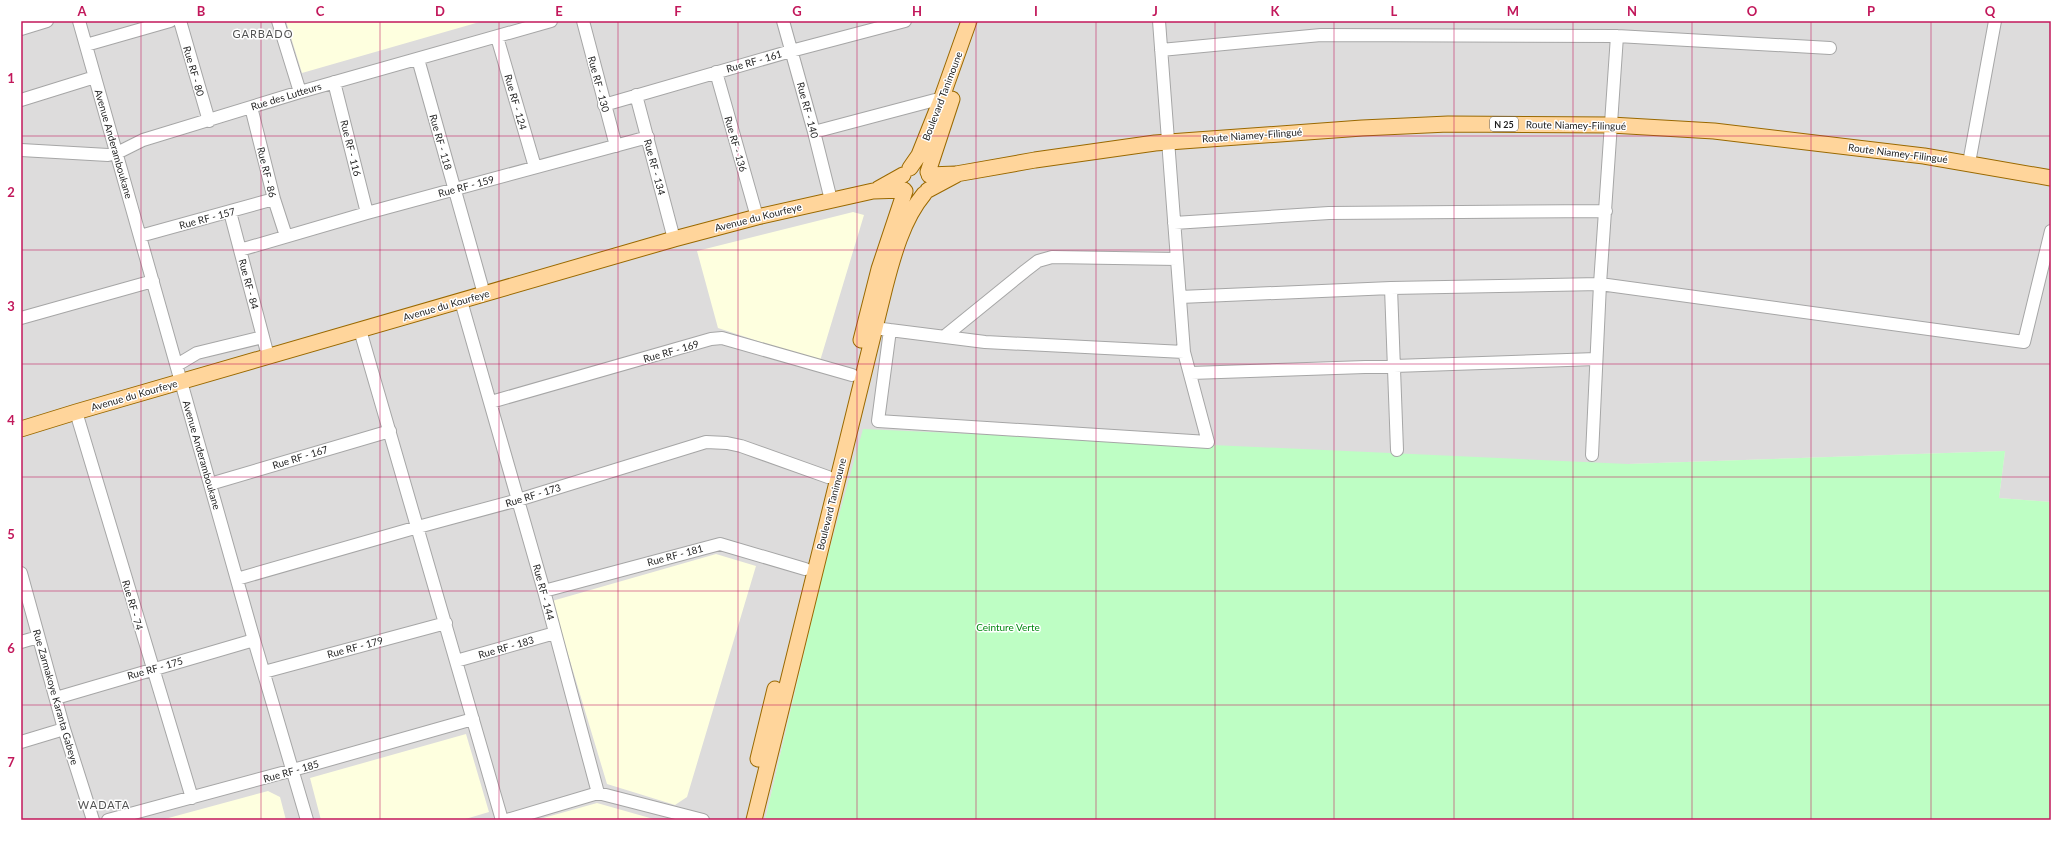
<svg xmlns="http://www.w3.org/2000/svg" width="2072" height="841" viewBox="0 0 2072 841" font-family="Lato,sans-serif">
<style>
.residential{fill:#dddcdc}
.education{fill:#feffdf}
.park{fill:#befec4}
.lines{fill:none;stroke-linecap:round;stroke-linejoin:round}
.minor-casing{stroke:#a6a6a6;stroke-width:14}
.major-casing{stroke:#9a6900;stroke-width:17}
.minor{stroke:#fff;stroke-width:12}
.major{stroke:#ffd59b;stroke-width:15}
.grid{fill:none;stroke:#c2185b;stroke-width:1;stroke-opacity:0.55}
.labels{text-anchor:middle;dominant-baseline:central;stroke-width:3;stroke-linejoin:round;paint-order:stroke}
.shield{fill:#fff;stroke:#626262;stroke-width:1}
.shield-label{font-size:9px;font-weight:bold;fill:#1f1f1f}
.street-label{font-size:10px;fill:#1f1f1f;stroke:#fff}
.park-label{font-size:10px;fill:#028810;stroke:#fff}
.neighbourhood-label{font-size:11px;letter-spacing:1px;fill:#525252;stroke:#fff}
.neatline{fill:none;stroke:#c2185b;stroke-width:1.5}
.grid-label{font-size:13px;text-anchor:middle;font-weight:bold;fill:#c2185b}
</style>
<rect width="100%" height="100%" fill="#f1ede4"/>
<path class="residential" d="M21,21H2051V502L1999,498L2005,451L1628,464L822,576L765,820H21Z"/>
<path class="education" d="M286,21H483L302,73Z
M853,212L864,215L820,361L718,328L697,251Z
M716,554L756,566L687,797L675,805L607,784L552,601Z
M466,734L489,812L462,820H321L310,778Z
M268,791L280,797L286,820H161Z
M597,803L657,820H536Z"/>
<path class="park" d="M863,429L1628,464L2005,451L1999,498L2051,502V820H765L822,576Z"/>
<g class="lines">
<g class="minor-casing">
<path id="minor" d="M79,21L254,640L307,820
M180,21L209,121
M278,21L300,92
M583,21L616,146
M783,21L814,132L831,200
M21,29L47,21
M497,37L535,167
M86,45L170,21
M1161,50L1321,35L1617,36L1830,48
M418,59L484,294
M716,72L757,217
M334,82L367,213
M636,95L674,239
M21,100L95,77
M604,105L791,51L905,21
M251,107L274,199L286,236
M814,132L935,100H941
M21,150L108,155L117,153L143,140L300,92L551,21
M1969,163L1995,21
M230,212L268,356
M1174,223L1329,213L1606,211
M140,236L274,199
M240,250L367,213L648,137
M1391,288L1397,450
M1180,297L1391,288L1600,284L2024,342L2051,231
M461,301L544,591L598,793L507,820
M21,318L153,281
M882,329L985,342L1184,352
M360,330L502,820
M890,330L878,421L1208,442L1184,352L1159,21
M945,336L1025,271L1038,261L1052,257L1177,259
M177,365L197,353L263,337
M1191,373L1596,359
M491,402L711,339L722,338L852,375
M76,412L192,798
M1592,455L1600,284L1617,36
M210,484L390,431
M21,573L64,729L93,820
M237,579L418,527L518,500L706,442L727,443L741,446L828,477
M544,591L720,544L805,569
M21,642L38,637
M456,661L555,633
M264,672L446,623
M56,698L254,640
M21,742L64,729
M598,793L703,820
M108,820L293,770L473,719"/>
</g>
<g class="major-casing">
<path id="major" d="M910,168L919,155L941,100L969,21
M928,172L952,99
M929,175L956,174L1035,160L1155,143L1362,128L1448,124L1611,125L1714,131L1924,156L2051,178
M878,189L903,175
M928,190L956,175
M861,340L879,269L905,191
M21,429L76,412L674,239L757,217L873,191L904,190
M758,759L775,689
M754,820L885,287C893,256 903,219 924,194"/>
</g>
<use href="#minor" class="minor"/>
<use href="#major" class="major"/>
</g>
<path class="grid" d="M141,21V820M261,21V820M380,21V820M499,21V820M618,21V820M738,21V820M857,21V820M976,21V820M1096,21V820M1215,21V820M1334,21V820M1454,21V820M1573,21V820M1692,21V820M1811,21V820M1931,21V820M21,136H2051M21,250H2051M21,364H2051M21,477H2051M21,591H2051M21,705H2051"/>
<g class="labels">
<rect class="shield" x="1490" y="117" width="28" height="14" rx="3"/>
<g class="shield-label">
<text x="1504" y="124">N 25</text>
</g>
<g class="street-label">
<text transform="translate(754 61) rotate(-16)">Rue RF - 161</text>
<text transform="translate(194 71) rotate(74)">Rue RF - 80</text>
<text transform="translate(599 84) rotate(75)">Rue RF - 130</text>
<text transform="translate(286 96) rotate(-17)">Rue des Lutteurs</text>
<text transform="translate(942 96) rotate(-69)">Boulevard Tanimoune</text>
<text transform="translate(516 102) rotate(74)">Rue RF - 124</text>
<text transform="translate(808 110) rotate(75)">Rue RF - 140</text>
<text transform="translate(1576 125) rotate(1)">Route Niamey-Filingué</text>
<text transform="translate(1252 135) rotate(-4)">Route Niamey-Filingué</text>
<text transform="translate(441 142) rotate(74)">Rue RF - 118</text>
<text transform="translate(114 144) rotate(74)">Avenue Anderamboukane</text>
<text transform="translate(736 144) rotate(74)">Rue RF - 136</text>
<text transform="translate(351 148) rotate(76)">Rue RF - 116</text>
<text transform="translate(1898 153) rotate(7)">Route Niamey-Filingué</text>
<text transform="translate(655 167) rotate(75)">Rue RF - 134</text>
<text transform="translate(267 172) rotate(76)">Rue RF - 86</text>
<text transform="translate(466 186) rotate(-15)">Rue RF - 159</text>
<text transform="translate(758 217) rotate(-14)">Avenue du Kourfeye</text>
<text transform="translate(207 218) rotate(-15)">Rue RF - 157</text>
<text transform="translate(249 284) rotate(75)">Rue RF - 84</text>
<text transform="translate(446 305) rotate(-16)">Avenue du Kourfeye</text>
<text transform="translate(671 351) rotate(-16)">Rue RF - 169</text>
<text transform="translate(134 395) rotate(-16)">Avenue du Kourfeye</text>
<text transform="translate(202 455) rotate(74)">Avenue Anderamboukane</text>
<text transform="translate(300 457) rotate(-17)">Rue RF - 167</text>
<text transform="translate(533 495) rotate(-17)">Rue RF - 173</text>
<text transform="translate(831 504) rotate(-76)">Boulevard Tanimoune</text>
<text transform="translate(675 555) rotate(-15)">Rue RF - 181</text>
<text transform="translate(544 592) rotate(75)">Rue RF - 144</text>
<text transform="translate(133 605) rotate(74)">Rue RF - 74</text>
<text transform="translate(355 647) rotate(-15)">Rue RF - 179</text>
<text transform="translate(506 647) rotate(-16)">Rue RF - 183</text>
<text transform="translate(155 668) rotate(-16)">Rue RF - 175</text>
<text transform="translate(56 697) rotate(74)">Rue Zarmakoye Karanta Gabeye</text>
<text transform="translate(291 771) rotate(-16)">Rue RF - 185</text>
</g>
<g class="park-label">
<text x="1008" y="627">Ceinture Verte</text>
</g>
<g class="neighbourhood-label">
<text x="263" y="33">GARBADO</text>
<text x="104" y="804">WADATA</text>
</g>
</g>
<rect width="2072" height="841" fill="none" stroke="#ffffff" stroke-width="44"/>
<rect x="22" y="22" width="2028" height="797" class="neatline"/>
<g class="grid-label">
<text x="82" y="16">A</text>
<text x="201" y="16">B</text>
<text x="320" y="16">C</text>
<text x="440" y="16">D</text>
<text x="559" y="16">E</text>
<text x="678" y="16">F</text>
<text x="797" y="16">G</text>
<text x="917" y="16">H</text>
<text x="1036" y="16">I</text>
<text x="1155" y="16">J</text>
<text x="1275" y="16">K</text>
<text x="1394" y="16">L</text>
<text x="1513" y="16">M</text>
<text x="1632" y="16">N</text>
<text x="1752" y="16">O</text>
<text x="1871" y="16">P</text>
<text x="1990" y="16">Q</text>
<text x="11" y="83">1</text>
<text x="11" y="197">2</text>
<text x="11" y="311">3</text>
<text x="11" y="425">4</text>
<text x="11" y="539">5</text>
<text x="11" y="653">6</text>
<text x="11" y="767">7</text>
</g>
</svg>
